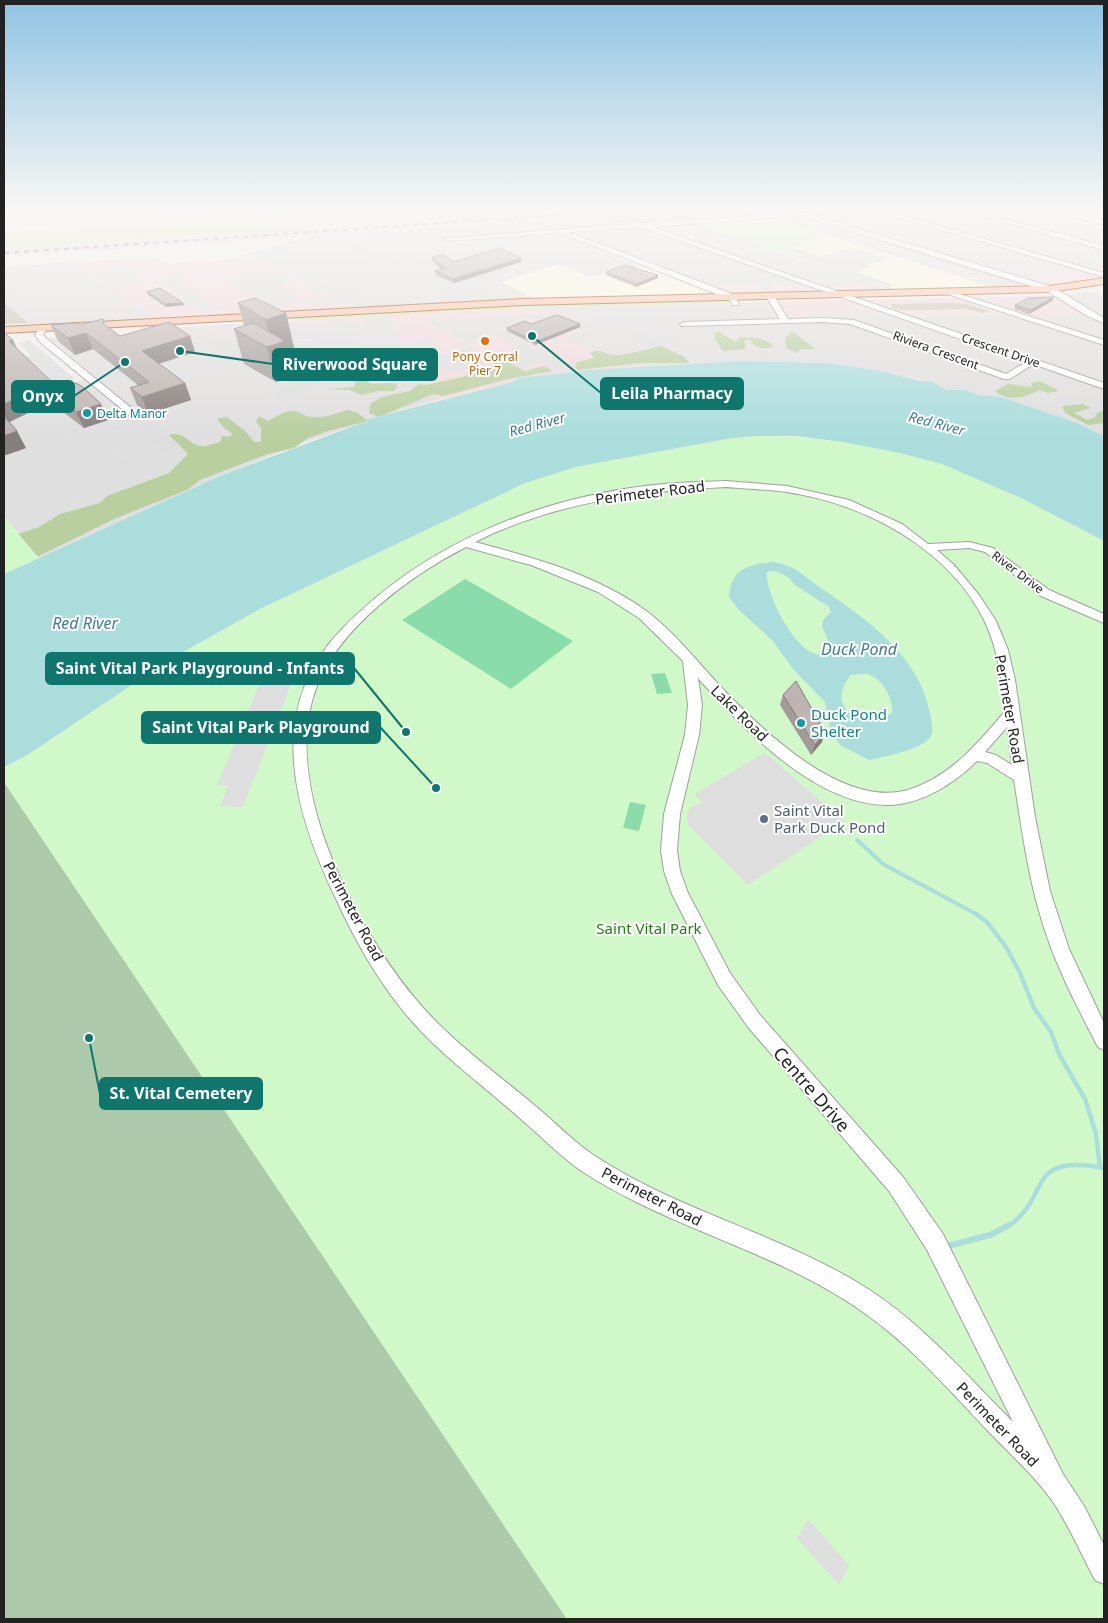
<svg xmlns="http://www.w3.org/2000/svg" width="1108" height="1623" viewBox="0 0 1108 1623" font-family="'Noto Sans',sans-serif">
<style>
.residential{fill:#e0dfdf}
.commercial{fill:#f1d9de}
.industrial{fill:#eadbea}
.education{fill:#fef8e5}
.construction{fill:#c6c2b4}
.grass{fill:#dae9b1}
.forest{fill:#b9cf9f}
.cemetery{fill:#adcaab}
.park{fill:#d1f8c9}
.pitch{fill:#8addaa}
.parking{fill:#dedede}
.water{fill:#abdddd;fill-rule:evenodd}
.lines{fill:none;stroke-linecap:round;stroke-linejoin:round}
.stream-far2{stroke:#abdddd;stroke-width:4}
.stream-far1{stroke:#abdddd;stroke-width:4.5}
.stream{stroke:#abdddd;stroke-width:6}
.minor-casing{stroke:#9f9f9f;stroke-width:2}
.major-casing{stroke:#9b4605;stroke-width:2}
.minor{fill:#fff;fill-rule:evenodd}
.major{fill:#f9c2a6;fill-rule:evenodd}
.rail{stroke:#707070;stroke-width:2;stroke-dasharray:5 5;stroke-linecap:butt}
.wall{fill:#a49b99}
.shaded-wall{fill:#867e7d}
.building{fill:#bfb4b2;stroke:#867e7d}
.food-dot{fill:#e8710a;stroke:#fff;stroke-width:2}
.culture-dot{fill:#0f9aa8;stroke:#fff;stroke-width:2}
.service-dot{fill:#5c6f8a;stroke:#fff;stroke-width:2}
.labels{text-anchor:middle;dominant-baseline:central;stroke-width:4;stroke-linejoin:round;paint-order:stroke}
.far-street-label{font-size:12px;fill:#222;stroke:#fff}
.far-food-label{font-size:12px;fill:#c56008;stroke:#fff}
.far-culture-label{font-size:12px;fill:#0d838f;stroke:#fff;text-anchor:start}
.far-water-label{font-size:14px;font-style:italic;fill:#437b90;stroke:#fff}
.street-label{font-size:15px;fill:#222;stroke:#fff}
.culture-label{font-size:15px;fill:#0d838f;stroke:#fff;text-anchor:start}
.service-label{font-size:15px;fill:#4e5e75;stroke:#fff;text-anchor:start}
.park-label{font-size:15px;fill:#218010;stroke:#fff}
.water-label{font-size:16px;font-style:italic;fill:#437b90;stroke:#fff}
.near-street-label{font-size:18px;fill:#222;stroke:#fff}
.leader{fill:none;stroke:#0f766e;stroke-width:2}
.callout-dot{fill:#0f766e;stroke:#fff;stroke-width:2}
.callout{fill:#0f766e;stroke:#0f766e;stroke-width:2}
.callout-label{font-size:16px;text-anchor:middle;font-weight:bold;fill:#fff}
</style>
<rect width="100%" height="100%" fill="#f2ede9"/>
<path class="residential" d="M676,211H1104V263L1033,277L965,278L768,216L688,222L853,277L851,280L696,283L605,249L502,282L541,302L361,310L250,253L311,236Z
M74,262L155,318L127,323L43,328L37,323L4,325V267Z
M1094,292L1104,296V436L1075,422L1001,397L980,395L965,390H948L930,381L829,363L740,361L632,367L565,338L595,326L554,308L774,302L833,320L859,323L881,308L903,316L1012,314L1041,323L1058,313H1087L1065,295Z
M393,315L397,336L437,400L370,419L367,423H362L305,442L220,476L39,558L4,517V406L95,376L50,339L174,332L180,327L274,322L298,341L361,337L362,317Z"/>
<path class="commercial" d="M250,253L360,310L211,318L206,315L155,318L74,262L152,257L168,264L226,260Z
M1104,263V278L1088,281L1055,286L1022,279Z
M853,277L906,293L732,296L696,283L800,280L806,282L851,280Z
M1065,295L1087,313H1058L1041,323L1012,314L903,316L881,308L859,323L785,321L774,302Z
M554,308L596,326L566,338L632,367L519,378L512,382L437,400L397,336L393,315Z
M362,317L361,337L298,341L275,326L274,322Z"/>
<path class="industrial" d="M60,211H264L303,224L342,227L422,223L396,219L369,211L426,220L424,211H600L612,215L4,257V249L303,229L271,223L251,214L87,227Z"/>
<path class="education" d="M825,235L965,278L990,287L894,289L779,251Z
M605,249L732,296L541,302L502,282Z"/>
<path class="construction" d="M4,303L28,323L4,324Z
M955,303L966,304L989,311L982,313L967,309L899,310L893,308L890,304Z"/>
<path class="grass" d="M263,211H369L396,219L427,223C372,226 316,233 263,211Z
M380,211H424L427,220Z
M251,214L271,223L306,229L4,249V232L218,218Z
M732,296L736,303L517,309L294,321L295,314Z"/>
<path class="forest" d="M717,331L736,342L740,337C751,338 768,337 773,347C761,350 756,348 749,339L744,341L746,349L723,351L714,338Z
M791,332L795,333L815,349H800L798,353L786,348L785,338Z
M661,346L683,356L690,363H640L578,370L575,367L577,362L594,358L590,353C600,348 605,354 613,355C628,356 646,349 661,346Z
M505,361L525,371L544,366L554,371L508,379L443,396L433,394L379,417L369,413L370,404L382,397L410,391L419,384L426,385L488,371L494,363Z
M353,373L372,384L393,383L398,386L394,391H378L362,395L350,390L329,389L354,387L356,381L340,379Z
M1040,381L1059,391L1048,393L1040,390C1025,397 1009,403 995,391L1008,384L1032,387L1031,383Z
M1083,404L1091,408L1074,413L1088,420L1095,417L1098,412L1104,411V423L1088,425L1065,413L1062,406Z
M347,410L356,412L368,421L328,431L308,438L294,448L268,454L200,480L187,490L114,519L33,559L12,536L39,527L60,514L100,503L107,496L169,473L188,454L169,435C186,431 188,444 200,446C207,447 213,444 220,442L222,436L229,437L233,434L224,428L218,420L219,418L227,417L245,431L254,442H261V428L256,422L259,416L269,421C276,416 288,408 298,412C303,414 306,417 312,417C325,418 336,414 347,410Z"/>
<path class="cemetery" d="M4,782L567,1619H4Z"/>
<path class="park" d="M768,216L825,235L780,251V253L687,222Z
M755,436C815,436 885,444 942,464C999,485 1051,514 1104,541V1619H567L4,782V767L29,754L169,660L262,608L525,483L576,467L726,439Z
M4,517L39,558L4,574Z"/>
<path class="pitch" d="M465,579L573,641L511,689L402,620Z
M665,673L672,693L657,694L651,674Z
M630,802L646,805L639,831L623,828Z"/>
<path class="parking" d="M338,233L385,255L399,250L417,258L403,263L462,289L470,287L489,296L482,299L459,300L444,293L447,291L341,244L344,243L330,237L264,255L279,264L287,263L322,278L317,280L318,283L339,295L348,292L368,302L354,307L250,253L311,236Z
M792,247L822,257L848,247L888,259L867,265L869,267L857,272L894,285L889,287L873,282L864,286L856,283L830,285L820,282L851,280L852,277L779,251Z
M599,251L640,266L590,277L556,263Z
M125,267L144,280L116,288L96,275Z
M269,267L296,281L280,286L304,300L327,298L302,285L306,284L342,303H289L272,307L225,280Z
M717,270L748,281L755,279L779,277L799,284L770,285L773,292H765L759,284L713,285L694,278Z
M183,273L188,277L176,281L223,309L207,314L151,279L158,280Z
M965,279H1006L1026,285L990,287Z
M4,290L40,317L47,315L53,320L32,324L4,301Z
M857,309L872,312L861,321L836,317L811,319L808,314L848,313L851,315L855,313L852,310Z
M574,311H595L659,338L672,332L684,338L677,341H664L652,346Z
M509,313L530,322L508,331L574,366L563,370L556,368L547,360L523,369L511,364L534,354L509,362L497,356L518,347L491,334L468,343L429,323L435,319L441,322L455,317L463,321L465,319H482L494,325L485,319L491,316L495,318Z
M551,313H564L604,332L575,341L566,337L585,329L559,318L538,325L519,315L532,314L535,316Z
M360,322L361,337L338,339L354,341L363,360L368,364L364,366L374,373L401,367L407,377L375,382L311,345L318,343V339L300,340L276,326Z
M217,332L229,337L255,354L229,362L189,334Z
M29,340L75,379L65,383L61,379L49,383L20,358L31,355L18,343Z
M424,340L438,347L434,349L447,356L466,348L458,344L463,342L491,359L457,372L436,367L430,369L415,362L410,354L417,353V351L409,352L406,345Z
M306,348L348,373L301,390L303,393L281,401L270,394L290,386L282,380L289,373L300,369L280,357Z
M142,415L181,448L166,453L134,425L104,433L99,439L133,470L130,474L101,489L90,483L75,489L77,491L70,495L75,500L60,508L55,505L48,508L4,463L81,435L85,438L95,431Z
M271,656L301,658L243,807L220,806L228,786L217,785Z
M765,753L844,821L748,885L688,825L687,817L689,809L702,802L694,794Z
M808,1519L849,1565L839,1585L797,1538Z"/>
<path class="water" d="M740,361L829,363L880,371L921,381H930L948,390H965L980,395L1001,397L1075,422L1104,436V541L1021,498L942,464L900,453L843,442L796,436H755L726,439L576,467L525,483L262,608L169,660L29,754L4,767V574L220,476L362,423H367L369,419L512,382L519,378L588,370Z
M772,562C793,564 804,576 821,588C867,620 918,654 930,713C931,720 934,729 931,736C924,749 884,757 869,760L840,745L830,730L825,702L793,669L773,641L738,609L729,597C731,569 748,565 772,562ZM775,571L788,577L795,585L829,607L831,612L823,620L822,626L832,649C806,677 763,592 767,572ZM867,674C883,679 893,697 892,713C863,731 823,709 851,675Z"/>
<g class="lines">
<path class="stream-far2" d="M857,840L883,864L978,915"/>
<path class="stream-far1" d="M976,914L987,922L1006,947L1020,973L1034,1008L1051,1032L1059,1054L1085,1099L1096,1134L1100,1167
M1007,1227C1053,1197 1023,1153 1104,1168"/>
<path class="stream" d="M948,1246L990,1235L1009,1225"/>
<g class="minor-casing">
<path id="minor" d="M597,211C614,211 629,224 645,223C713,221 780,211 848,211L812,215L1053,287L1104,318V323L1087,316L1047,291L809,218L810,215L651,227L1104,383V389L1033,364L1010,379H1004L850,324L823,322L681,326L680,324L684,322L780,319L766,296L770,294H773L788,319L823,318L854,320L1006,374L1026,362L641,227L568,232L735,295L739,305H733L729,299L561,233L447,241L444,239L631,224Z
M877,211H887L1104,273V277Z
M965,211H975L1104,246V250Z
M1052,211H1063L1104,221V225Z
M947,290L1104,340V345L947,294Z
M40,326L47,328L43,335L47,339L140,415V419H134L41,343L35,335Z
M726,481L787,486L849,500L902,524L928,544L969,542L993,548L1049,590L1104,614V623L1041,596L985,552L969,548L937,550L954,565L979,595L996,621L1008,650L1015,680L1035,817L1050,891L1069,949L1104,1023V1050L1098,1047C1075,1003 1052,959 1039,911C1027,869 1021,824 1014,780L987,763L977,761C955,783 922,804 890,805C817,807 742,728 698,678L702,705L699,735L680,814L677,850L680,871L688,893L730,973L760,1015L903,1177L943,1234L1063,1474L1084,1506L1104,1545V1584L1095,1580C1081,1554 1070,1527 1053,1502C1035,1476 1010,1454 988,1431C949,1390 912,1347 867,1315C781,1252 672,1230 583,1172C561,1157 543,1138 523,1121C481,1083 435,1052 400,1007C374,974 354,938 337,901C294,812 264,710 341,630C426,542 544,495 664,484C685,482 705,482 726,481ZM726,487C746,489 766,489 786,492C864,503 950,549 985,622C998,650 1002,680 1006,710C979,742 952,775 911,789C845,811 764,732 723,689C698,663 677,635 649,613C598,575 535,558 475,542C553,503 639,491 726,487ZM466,547L531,565L598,592L639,618L683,661L688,705L685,735L664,814L661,850L664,871L672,894L718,985L748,1027L889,1191L927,1250L1013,1422C966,1375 922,1323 865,1287C779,1233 677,1211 592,1154C570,1139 553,1120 533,1104C491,1069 447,1038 413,996C353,922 279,782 317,686C340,627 411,575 466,547ZM1007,727L1012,765L996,755L985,752Z"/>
</g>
<g class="major-casing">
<path id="major" d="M1104,278V284L1050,292L523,305L4,333V327L523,299L1050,286Z"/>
</g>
<use href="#minor" class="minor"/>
<use href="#major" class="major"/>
<path class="rail" d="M4,253L618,211"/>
</g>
<path class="wall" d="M432,257L453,262H521L454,283L436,275L435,271L441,269L432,261Z
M606,272L658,275V278L636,287L606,275Z
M147,292L183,303L184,305L166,307L148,295Z
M1052,301L1029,314L1014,309L1015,305Z
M238,303L286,313L294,348L287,350L293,376L276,382L244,364L234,329L244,326Z
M531,324H580V327L535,345L507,331V328Z
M51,325H105L120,336H190L195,352L159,364L185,383L191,400L148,414L137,405L130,388L139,386L93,349L75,355L58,341Z
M4,333L13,340L17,349L58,388L108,420L84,428L58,408L53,409L47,404L9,422L26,448L6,455L4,453Z
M783,695L822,742L811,755L780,705Z"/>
<path class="shaded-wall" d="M521,258V262L454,283L453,279Z
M658,275V278L636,287V284Z
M1054,297L1052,301L1029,314L1031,310Z
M183,303L184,305L166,307L165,304Z
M286,313L294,348L287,350L293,376L276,382L267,347L272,345L266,320Z
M580,324V327L535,345V342Z
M86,333L93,349L75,355L68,338Z
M190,336L195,352L148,367L142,351Z
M13,340L20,356L9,341Z
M185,383L191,400L148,414L142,397Z
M39,388L47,404L5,424L4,422V404Z
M50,391L58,408L53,409L45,393Z
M101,404L108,420L84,428L76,412Z
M17,431L26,448L6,455L4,452V436Z
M825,732L822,742L811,755L815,745Z"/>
<path class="building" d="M499,248L521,258L453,279L435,271L445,268L432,257L444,254L453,262Z
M625,265L658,275L636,284L606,272Z
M160,288L183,303L165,304L147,292Z
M1054,297L1031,310L1015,305L1029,298Z
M255,298L286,313L266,320L238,303Z
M557,315L580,324L535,342L507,328L525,321L531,324Z
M103,319L104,325L120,336L169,322L190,336L142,351L185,383L142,397L130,388L149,382L86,333L68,338L51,325L77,323L80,325Z
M254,323L285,341L267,347L234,329Z
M4,333L13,340L9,341L58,388L76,383L83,387L101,404L76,412L50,391L45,393L39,388L4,404Z
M4,416L17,431L4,436Z
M796,681L825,732L815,745L783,695Z"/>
<linearGradient id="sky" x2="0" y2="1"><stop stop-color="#8fc4e4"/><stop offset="0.48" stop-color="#f9f7f5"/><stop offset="1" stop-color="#f9f7f5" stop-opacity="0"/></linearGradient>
<rect width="1108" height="438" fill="url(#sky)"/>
<circle class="food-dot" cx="485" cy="341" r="5"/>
<g class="culture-dot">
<circle cx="87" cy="413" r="5"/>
<circle cx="801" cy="723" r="5"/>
</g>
<circle class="service-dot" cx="764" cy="819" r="5"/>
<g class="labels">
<g class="far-street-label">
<text transform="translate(936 350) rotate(20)">Riviera Crescent</text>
<text transform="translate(1001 350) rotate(19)">Crescent Drive</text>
<text transform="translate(1018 572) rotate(37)">River Drive</text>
</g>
<g class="far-food-label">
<text x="485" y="356">Pony Corral<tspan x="485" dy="14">Pier 7</tspan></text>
</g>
<g class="far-culture-label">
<text x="97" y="413">Delta Manor</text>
</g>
<g class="far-water-label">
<text transform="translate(937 423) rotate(15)">Red River</text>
<text transform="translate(537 424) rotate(-15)">Red River</text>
</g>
<g class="street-label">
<text transform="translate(650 492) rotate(-7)">Perimeter Road</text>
<text transform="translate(1010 709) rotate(80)">Perimeter Road</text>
<text transform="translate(740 713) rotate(44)">Lake Road</text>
<text transform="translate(354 911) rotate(62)">Perimeter Road</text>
<text transform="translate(652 1196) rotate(27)">Perimeter Road</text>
<text transform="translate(998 1424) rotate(46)">Perimeter Road</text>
</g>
<g class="culture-label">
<text x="811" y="714">Duck Pond<tspan x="811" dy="17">Shelter</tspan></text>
</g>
<g class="service-label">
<text x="774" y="810">Saint Vital<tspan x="774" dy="17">Park Duck Pond</tspan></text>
</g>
<g class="park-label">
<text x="649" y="928">Saint Vital Park</text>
</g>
<g class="water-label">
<text x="85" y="623">Red River</text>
<text x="859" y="649">Duck Pond</text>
</g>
<g class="near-street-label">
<text transform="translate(812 1089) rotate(49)">Centre Drive</text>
</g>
</g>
<path class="leader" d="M180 351L273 364M532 336L601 393M125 362L74 396M406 732L354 668M436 788L380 727M89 1038L100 1094"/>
<g class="callout-dot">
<circle cx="180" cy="351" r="5"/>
<circle cx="532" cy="336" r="5"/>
<circle cx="125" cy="362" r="5"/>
<circle cx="406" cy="732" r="5"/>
<circle cx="436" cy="788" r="5"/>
<circle cx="89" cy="1038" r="5"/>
</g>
<g class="callout">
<rect x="273" y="349" width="164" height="31" rx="5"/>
<rect x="601" y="378" width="142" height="31" rx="5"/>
<rect x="12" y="381" width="62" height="31" rx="5"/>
<rect x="46" y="653" width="308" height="31" rx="5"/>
<rect x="142" y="712" width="238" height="31" rx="5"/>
<rect x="100" y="1078" width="162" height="31" rx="5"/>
</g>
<g class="callout-label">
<text x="355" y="370">Riverwood Square</text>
<text x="672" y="399">Leila Pharmacy</text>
<text x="43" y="402">Onyx</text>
<text x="200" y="674">Saint Vital Park Playground - Infants</text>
<text x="261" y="733">Saint Vital Park Playground</text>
<text x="181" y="1099">St. Vital Cemetery</text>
</g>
<rect width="1108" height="1623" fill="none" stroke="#222222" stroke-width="10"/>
</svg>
